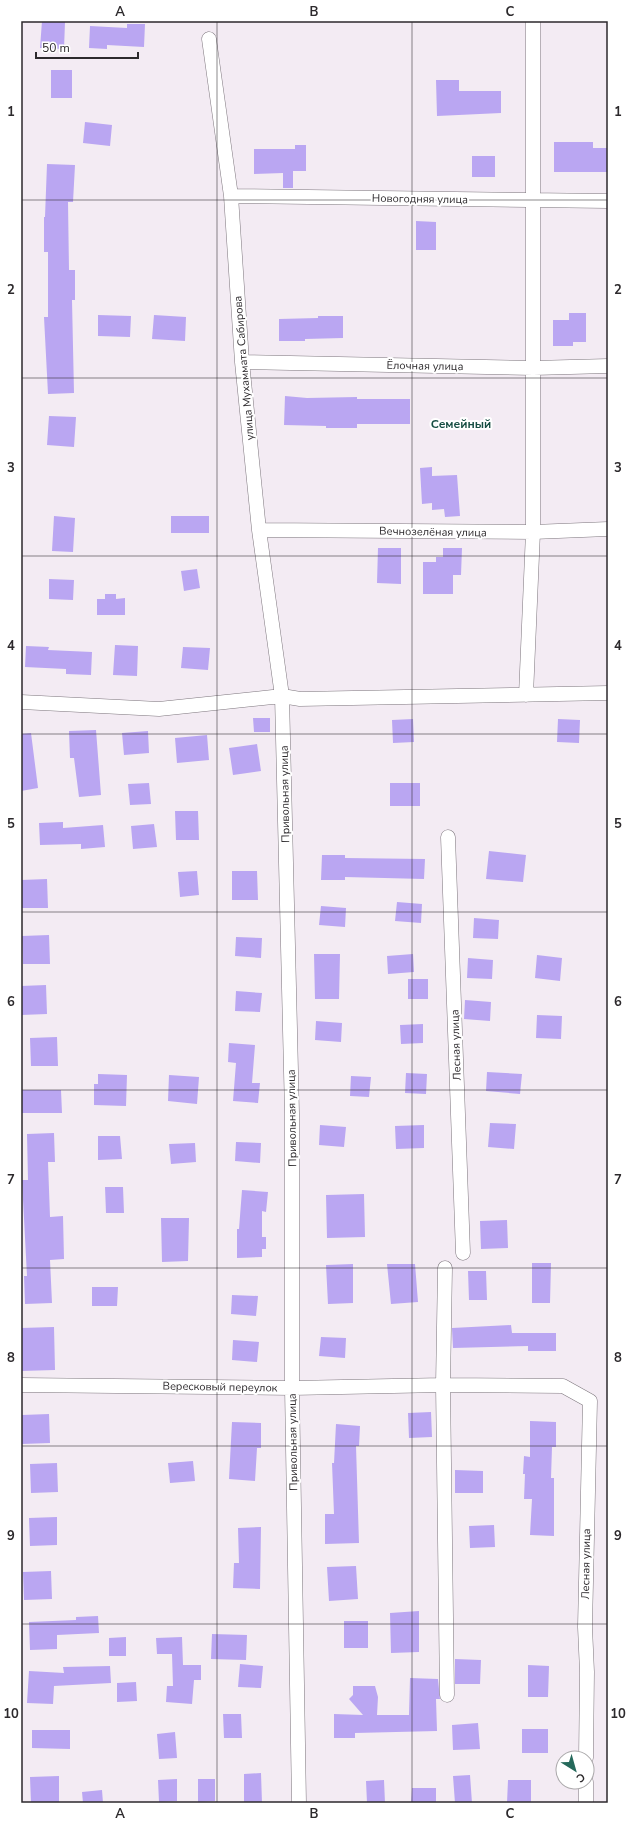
<svg xmlns="http://www.w3.org/2000/svg" width="629" height="1824" viewBox="0 0 629 1824" font-family="'Nunito Sans',sans-serif">
<style>
.building{fill:#baa6f2}
.lines{fill:none;stroke-linecap:round;stroke-linejoin:round}
.minor-casing{stroke:#7d767d;stroke-width:15}
.minor{stroke:#fff;stroke-width:14}
.grid{fill:none;stroke:#2c292c;stroke-width:1;stroke-opacity:0.55}
.labels{text-anchor:middle;dominant-baseline:central;stroke-width:4;stroke-linejoin:round;paint-order:stroke}
.street-label{font-size:11px;fill:#2c292c;stroke:#fff}
.neighbourhood-label{font-size:12px;font-weight:bold;fill:#174e43;stroke:#fff}
.neatline{fill:none;stroke:#2c292c;stroke-width:1.5}
.grid-label{font-size:13px;text-anchor:middle;font-weight:bold;fill:#2c292c}
</style>
<rect width="100%" height="100%" fill="#f3ebf3"/>
<path class="building" d="M42,21L65,22L64,49L40,48Z
M127,24H145L144,47L107,45V49L89,48L90,26L127,28Z
M51,70H72V98H51Z
M436,80H459V91H501V113L437,116Z
M85,122L112,125L110,146L83,143Z
M554,142H593V148H608V172H554Z
M295,145H306V171H293V188H283V173L254,174V149H295Z
M472,156H495V177H472Z
M47,164L75,165L73,202H68L69,270H75V300H72L74,393L48,394L44,317H48V252H44V217H45Z
M416,221L436,222V250H416Z
M569,313H586V342H573V346H553V320H569Z
M98,315L131,316L130,337L98,336Z
M154,315L186,317L185,341L152,339Z
M318,316H343V338L305,339V341H279V319L318,318Z
M285,396L307,398L357,397V399H410V424H357V428H326V426L284,425Z
M49,416L76,417L74,447L47,445Z
M432,467V476L457,475L460,516L445,517L444,509L432,510V503L422,504L420,468Z
M54,516L75,518L73,552L52,551Z
M171,516H209V533H171Z
M378,548H401V584L377,583Z
M443,548H462L461,575H453V594H423V562H436V557H443Z
M197,569L200,588L184,591L181,571Z
M49,579L74,580L73,600L49,599Z
M105,594H116V599L125,598V615H97V599H105Z
M115,645L138,646L137,676L113,675Z
M26,646L49,647L48,650L92,652L91,675L66,674V669L25,667Z
M183,647L210,648L208,670L181,668Z
M253,718H270V732H254Z
M413,719L414,742L393,743L392,720Z
M558,719L580,720L579,743L557,742Z
M96,730L101,795L79,797L74,758H70L69,731Z
M148,731L149,753L124,755L122,733Z
M31,733L38,788L21,791V734Z
M207,735L209,760L177,763L175,738Z
M257,744L261,771L233,775L229,748Z
M149,783L151,804L130,805L128,784Z
M390,783H420V806H390Z
M175,811H198L199,840H176Z
M63,822V828L103,825L105,847L81,849V844L40,845L39,823Z
M154,824L157,847L133,849L131,826Z
M489,851L526,855L523,882L486,879Z
M322,855H345V858L425,859L424,879L345,877V880H321Z
M197,871L199,895L180,897L178,872Z
M232,871H257L258,900H232Z
M47,879L48,908H21V880Z
M397,902L422,904L421,923L395,921Z
M321,906L346,908L345,927L319,925Z
M474,918L499,920L498,939L473,938Z
M49,935L50,964H23L22,936Z
M236,937L262,938L261,958L235,956Z
M314,954H340L339,999H315Z
M413,954L414,972L388,974L387,956Z
M537,955L562,958L560,981L535,978Z
M468,958L493,960L492,979L467,978Z
M408,979H428V999H408Z
M46,985L47,1014L21,1015V986Z
M236,991L262,993L260,1012L235,1011Z
M465,1000L491,1002L490,1021L464,1019Z
M537,1015L562,1016L561,1039L536,1038Z
M316,1021L342,1023L341,1042L315,1040Z
M423,1024V1043L401,1044L400,1025Z
M57,1037L58,1066H31L30,1038Z
M229,1043L255,1045L252,1083H260L258,1103L233,1101L236,1063L228,1062Z
M487,1072L522,1074L520,1094L486,1091Z
M406,1073L427,1074L426,1094L405,1093Z
M98,1074L127,1075L126,1106L94,1105V1084H98Z
M169,1075L199,1077L197,1104L168,1101Z
M351,1076L371,1077L369,1097L350,1096Z
M21,1090H61L62,1113H21Z
M490,1123L516,1124L514,1149L488,1147Z
M320,1125L346,1127L344,1147L319,1145Z
M424,1125V1148L396,1149L395,1126Z
M54,1133L55,1162H48L50,1217L63,1216L64,1259L50,1260L52,1303L25,1304L24,1276H27L22,1180H28L27,1134Z
M98,1136H120L122,1159L98,1160Z
M236,1142L261,1143L260,1163L235,1161Z
M195,1143L196,1162L171,1164L169,1144Z
M105,1187H123L124,1213H106Z
M242,1190L268,1192L266,1212L262,1211V1237H266V1249H262V1257L237,1258V1229H239Z
M364,1194L365,1237L327,1238L326,1195Z
M161,1218H189L188,1261L162,1262Z
M507,1220L508,1248L481,1249L480,1221Z
M532,1263H551L550,1303H532Z
M353,1264V1303L328,1304L326,1265Z
M387,1264H415L418,1302L391,1304Z
M468,1271H486L487,1300H469Z
M92,1287H118L117,1306H92Z
M232,1295L258,1296L256,1316L231,1314Z
M511,1325L512,1333H556V1351H528V1346L453,1348L452,1328Z
M54,1327L55,1370L21,1371V1328Z
M321,1337L346,1338L345,1358L319,1356Z
M233,1340L259,1342L257,1362L232,1360Z
M431,1412L432,1437L409,1438L408,1413Z
M49,1414L50,1443L22,1444V1415Z
M530,1421L556,1422V1447H552L551,1478H554V1536L530,1535L532,1499H524L525,1474H523L524,1456L530,1457Z
M232,1422L261,1423V1448H257L255,1481L229,1479Z
M336,1424L360,1426L359,1446H356L359,1543L325,1544V1514H334L332,1463H334Z
M193,1461L195,1481L170,1483L168,1463Z
M57,1463L58,1492L31,1493L30,1464Z
M455,1470L483,1471V1493H455Z
M57,1517V1545L30,1546L29,1518Z
M494,1525L495,1547L470,1548L469,1526Z
M261,1527L260,1589L233,1588L234,1563H239L238,1528Z
M356,1566L358,1599L329,1601L327,1567Z
M51,1571L52,1599L24,1600L23,1572Z
M419,1611V1652L391,1653L390,1613Z
M98,1616L99,1633L57,1635V1649L30,1650L29,1622L76,1620V1617Z
M344,1621H368V1648H344Z
M212,1634L247,1635L246,1660L211,1659Z
M126,1637V1656H109V1638Z
M182,1637L183,1665H201V1680H194L192,1704L166,1702L167,1686H173L172,1654H157L156,1638Z
M455,1659L481,1660L480,1684H455Z
M240,1664L263,1666L261,1688L238,1687Z
M528,1665L549,1666L548,1697H528Z
M110,1666L111,1683L54,1686L53,1704L27,1703L29,1671L64,1673L63,1667Z
M410,1678L438,1679L440,1699H436L437,1731L355,1733V1738H334V1714L363,1715L349,1699L353,1695V1686H375L378,1697L377,1715H409Z
M136,1682L137,1701L117,1702V1683Z
M223,1714H241L242,1738H224Z
M478,1723L480,1749L453,1750L452,1725Z
M522,1729H548V1753H522Z
M32,1730H70V1749L32,1748Z
M175,1732L177,1758L159,1759L157,1734Z
M261,1773L262,1803H244V1774Z
M470,1775L472,1803H455L453,1776Z
M59,1776V1803H31L30,1777Z
M177,1779V1801L159,1802L158,1780Z
M198,1779H215V1801L198,1802Z
M384,1780L385,1803H367L366,1781Z
M508,1780H531V1803H507Z
M412,1788H436V1803H411Z
M102,1790L103,1803H83L82,1792Z"/>
<g class="lines">
<g class="minor-casing">
<path id="minor" d="M209,39L231,196L242,362L259,530L282,696L300,699L608,693
M231,196L608,201
M242,362L533,368L608,366
M259,530L533,532L608,529
M526,695L533,532V21
M21,702L159,709L282,696L292,1113V1388L299,1803
M448,837L463,1253
M445,1268L443,1385L447,1695
M21,1385L292,1388L443,1385L563,1386L590,1401L585,1627L587,1672L586,1758
M586,1803V1782"/>
</g>
<use href="#minor" class="minor"/>
</g>
<path class="grid" d="M217,21V1803M412,21V1803M21,200H608M21,378H608M21,556H608M21,734H608M21,912H608M21,1090H608M21,1268H608M21,1446H608M21,1624H608"/>
<g class="labels">
<g class="street-label">
<text transform="translate(420 199) rotate(1)">Новогодняя улица</text>
<text transform="translate(425 366) rotate(1)">Ёлочная улица</text>
<text transform="translate(244 368) rotate(-95)">улица Мухаммата Сабирова</text>
<text transform="translate(433 532) rotate(1)">Вечнозелёная улица</text>
<text transform="translate(285 794) rotate(-91)">Привольная улица</text>
<text transform="translate(456 1045) rotate(-92)">Лесная улица</text>
<text transform="translate(292 1118) rotate(-91)">Привольная улица</text>
<text transform="translate(220 1387) rotate(1)">Вересковый переулок</text>
<text transform="translate(293 1442) rotate(-91)">Привольная улица</text>
<text transform="translate(586 1564) rotate(-89)">Лесная улица</text>
</g>
<g class="neighbourhood-label">
<text x="461" y="424">Семейный</text>
</g>
</g>
<rect width="629" height="1824" fill="none" stroke="#ffffff" stroke-width="44"/>
<g transform="translate(575 1770) rotate(143)"><circle r="19" fill="#ffffff" stroke="#aba9ab"/>
<path d="M0-3L7 15L0 10L-7 15Z" fill="#25695b"/>
<text y="-6" font-size="11" font-weight="bold" text-anchor="middle" fill="#2c292c">С</text>
</g>
<path d="M36 52v6h102v-6" fill="none" stroke="#2c292c" stroke-width="2"/>
<text x="42" y="52" font-size="12" fill="#2c292c" stroke="#ffffff" stroke-width="3" paint-order="stroke">50 m</text>
<rect x="22" y="22" width="585" height="1780" class="neatline"/>
<g class="grid-label">
<text x="120" y="16">A</text>
<text x="314" y="16">B</text>
<text x="510" y="16">C</text>
<text x="11" y="116">1</text>
<text x="618" y="116">1</text>
<text x="11" y="294">2</text>
<text x="618" y="294">2</text>
<text x="11" y="472">3</text>
<text x="618" y="472">3</text>
<text x="11" y="650">4</text>
<text x="618" y="650">4</text>
<text x="11" y="828">5</text>
<text x="618" y="828">5</text>
<text x="11" y="1006">6</text>
<text x="618" y="1006">6</text>
<text x="11" y="1184">7</text>
<text x="618" y="1184">7</text>
<text x="11" y="1362">8</text>
<text x="618" y="1362">8</text>
<text x="11" y="1540">9</text>
<text x="618" y="1540">9</text>
<text x="11" y="1718">10</text>
<text x="618" y="1718">10</text>
<text x="120" y="1818">A</text>
<text x="314" y="1818">B</text>
<text x="510" y="1818">C</text>
</g>
</svg>
